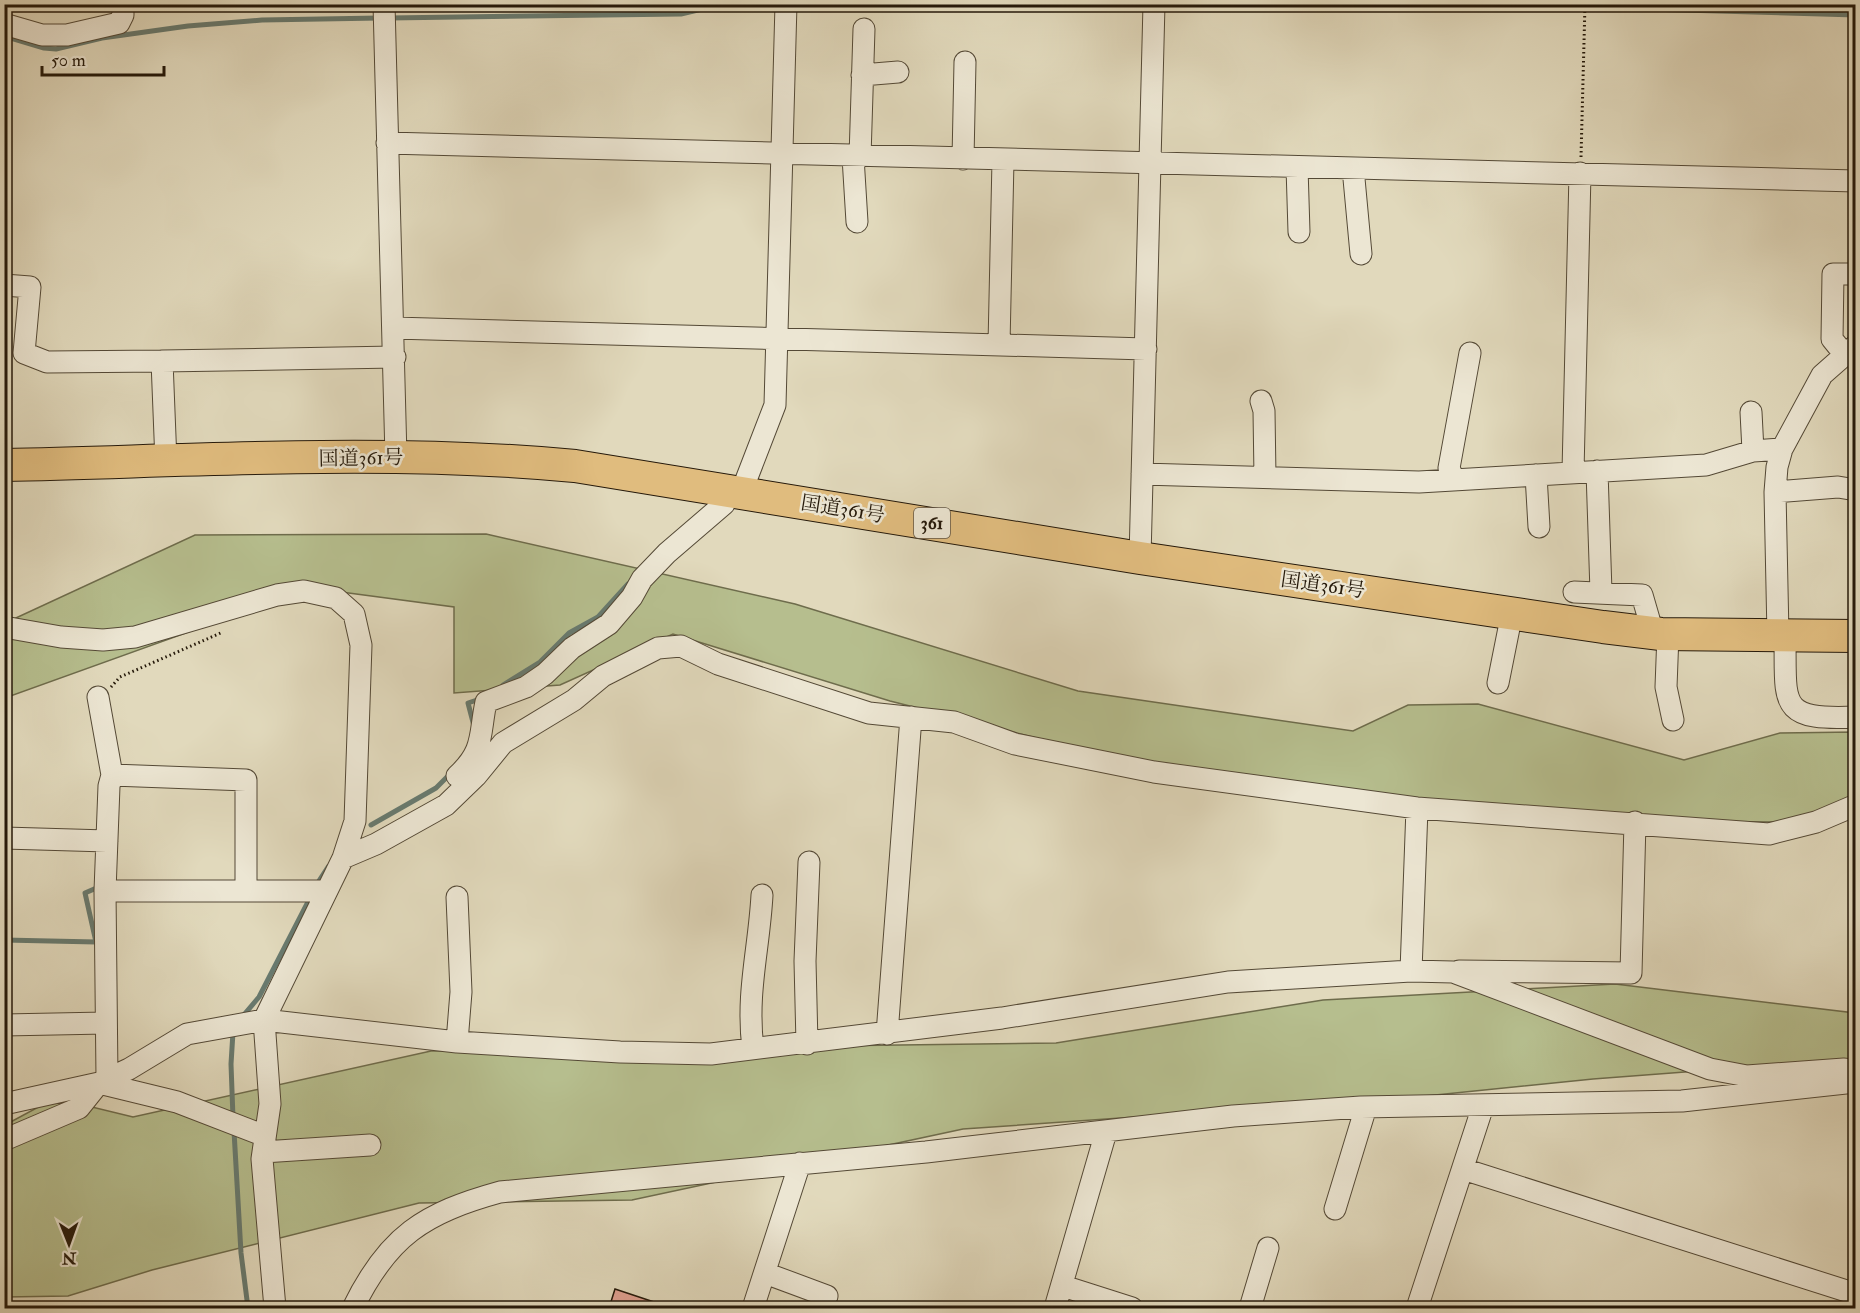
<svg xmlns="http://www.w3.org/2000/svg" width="1860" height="1313" viewBox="0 0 1860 1313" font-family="'IM FELL Double Pica','Noto Serif JP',serif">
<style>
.green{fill:#b6be8e;stroke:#6e6c4c;stroke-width:1.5}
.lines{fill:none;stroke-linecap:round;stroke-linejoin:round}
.stream{stroke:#687a6f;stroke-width:5}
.building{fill:#e0a191;stroke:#25190a;stroke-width:1.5}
.minor-casing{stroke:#544936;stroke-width:23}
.highway-casing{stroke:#25190a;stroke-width:34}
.path{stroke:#25190a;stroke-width:3;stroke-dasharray:1.5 3;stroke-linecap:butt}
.minor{stroke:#ece6d3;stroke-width:21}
.highway{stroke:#e0bc7e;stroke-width:32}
.labels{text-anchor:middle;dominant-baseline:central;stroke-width:5;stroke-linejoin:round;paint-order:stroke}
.shield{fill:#ece6d3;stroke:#615646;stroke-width:1.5}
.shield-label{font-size:18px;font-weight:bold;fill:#25190a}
.street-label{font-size:20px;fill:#25190a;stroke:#ece6d3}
</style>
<rect width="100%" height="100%" fill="#e1d9bc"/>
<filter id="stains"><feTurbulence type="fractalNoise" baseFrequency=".00333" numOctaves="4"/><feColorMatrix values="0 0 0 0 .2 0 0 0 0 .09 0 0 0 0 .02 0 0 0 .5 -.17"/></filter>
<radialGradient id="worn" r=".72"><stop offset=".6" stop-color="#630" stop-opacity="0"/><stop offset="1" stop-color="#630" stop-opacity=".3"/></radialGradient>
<path class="green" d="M486,534L795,604L1078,691L1353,731L1408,705L1478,704L1684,760L1780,733L1855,732V810L1775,822L1574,820L1250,792L890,701L673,634L560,685L454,693V607L311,588L5,698V623L195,535Z
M1615,984L1855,1013V1059L1593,1079L1396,1099L963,1129L632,1200L419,1203L152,1270L68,1296L5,1297V1125L55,1098L133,1117L431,1051L1056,1043L1323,1000Z"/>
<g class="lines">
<path class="stream" d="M1470,4L1856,15
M389,18L681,14L723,4
M4,36L44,48L56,49L102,38L188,26L262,20L380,18
M503,685L540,662L569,633L598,617L628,584
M474,726L468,703L480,699
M371,825L436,788L450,774
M315,887L328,867
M4,940L96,942L85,893L101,886
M242,1017L259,997L310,898
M233,1032L231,1064L233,1118
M234,1131L241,1253L248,1308"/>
</g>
<path class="building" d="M615,1289L666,1306L665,1308H609Z"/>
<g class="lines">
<g class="minor-casing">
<path id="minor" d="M384,4L396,457
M4,24L42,35H67L119,23L123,15V4
M862,75L898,72
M387,143L1856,181
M853,157L857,222
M860,157L864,29
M963,159L965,62
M1297,167L1299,232
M1353,168L1361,254
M4,285L30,287L24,353L47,362L162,361
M394,328L1146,349
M999,345L1003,160
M1845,355L1832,339L1833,274H1856
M1261,401L1264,411L1265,477
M1751,412L1753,451
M166,462L162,361L395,357
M1597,471L1601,592
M1573,472L1580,173
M1142,474L1419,482L1706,465L1753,451L1782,449L1822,375L1856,345
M1536,475L1539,527
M1454,480L1449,468L1470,353
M1775,492L1838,487L1856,490
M741,493L775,405L786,4
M1140,558L1154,4
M1574,592L1642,595L1653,633
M4,627L61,637L103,640L135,637L277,595L304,591L336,598L354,614L361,645L355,821L343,858L264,1020L270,1104L262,1159L275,1308
M1668,634L1666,687L1673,720
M1778,635L1775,492L1777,467L1782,449
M1785,636C1786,704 1777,721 1856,717
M1498,683L1512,613
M98,697L112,775L109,786L105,891L107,1078
M112,775L246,780V891
M457,776C485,750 479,735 486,702L526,687L545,674L572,648L609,624L632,597L642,579L667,553L724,504L730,491
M4,838L107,841
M343,858L376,844L446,805L476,776L503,743L574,700L603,676L658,648L681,646L718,664L869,713L954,722L1015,744L1154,772L1417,808L1769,834L1816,822L1856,805
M105,891H326
M457,897L461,992L457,1042
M1411,971L1417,808
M1459,971L1631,973L1635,822
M4,1025L105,1023
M887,1034L911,717
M807,1044L805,961L809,862
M753,1049C746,993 759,950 762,895
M99,1083L177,1102L265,1136
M4,1104L99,1083L129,1069L187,1034L264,1020L457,1042L620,1052L711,1054L1002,1018L1228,982L1411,971L1453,972L1710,1069L1747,1076L1844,1069L1856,1072
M4,1140L79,1108L99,1083
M263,1152L370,1145
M1463,1169L1856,1294
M1335,1209L1366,1107
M765,1273L827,1296
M1063,1286L1132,1308
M353,1308C388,1236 424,1213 500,1192L926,1152L1233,1116L1361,1107L1682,1101L1855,1082
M753,1308L800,1163
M1055,1308L1106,1132
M1250,1308L1268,1248
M1417,1308L1483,1106"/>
</g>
<g class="highway-casing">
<path id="highway" d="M4,465C194,461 386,448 575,466L1140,558L1603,627L1661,634L1856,636"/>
</g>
<path class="path" d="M1581,157L1585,4
M111,687L120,677L223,632"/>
<use href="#minor" class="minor"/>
<use href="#highway" class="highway"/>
</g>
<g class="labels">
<rect class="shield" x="914" y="508" width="36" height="30" rx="4.5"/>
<g class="shield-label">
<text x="932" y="523">361</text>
</g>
<g class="street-label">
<text transform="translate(361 458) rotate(-1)">国道361号</text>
<text transform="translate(843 509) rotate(9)">国道361号</text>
<text transform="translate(1323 585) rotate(8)">国道361号</text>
</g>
</g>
<rect width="1860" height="1313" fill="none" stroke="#e1d9bc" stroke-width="24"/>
<rect x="6" y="6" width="1848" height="1301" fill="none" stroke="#25190a" stroke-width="3"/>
<rect x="12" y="12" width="1836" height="1289" fill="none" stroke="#25190a" stroke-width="1.5"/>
<g transform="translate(69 1244) rotate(179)" stroke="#ece6d3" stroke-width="4.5" paint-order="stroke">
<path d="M0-4.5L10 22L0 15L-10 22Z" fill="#25190a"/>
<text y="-9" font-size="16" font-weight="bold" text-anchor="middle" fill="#25190a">N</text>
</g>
<path d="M42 66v9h122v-9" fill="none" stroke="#25190a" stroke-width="3"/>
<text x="51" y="66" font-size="18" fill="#25190a" stroke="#ece6d3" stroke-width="4.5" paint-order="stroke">50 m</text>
<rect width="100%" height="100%" filter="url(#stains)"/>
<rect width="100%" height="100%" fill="url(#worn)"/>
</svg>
